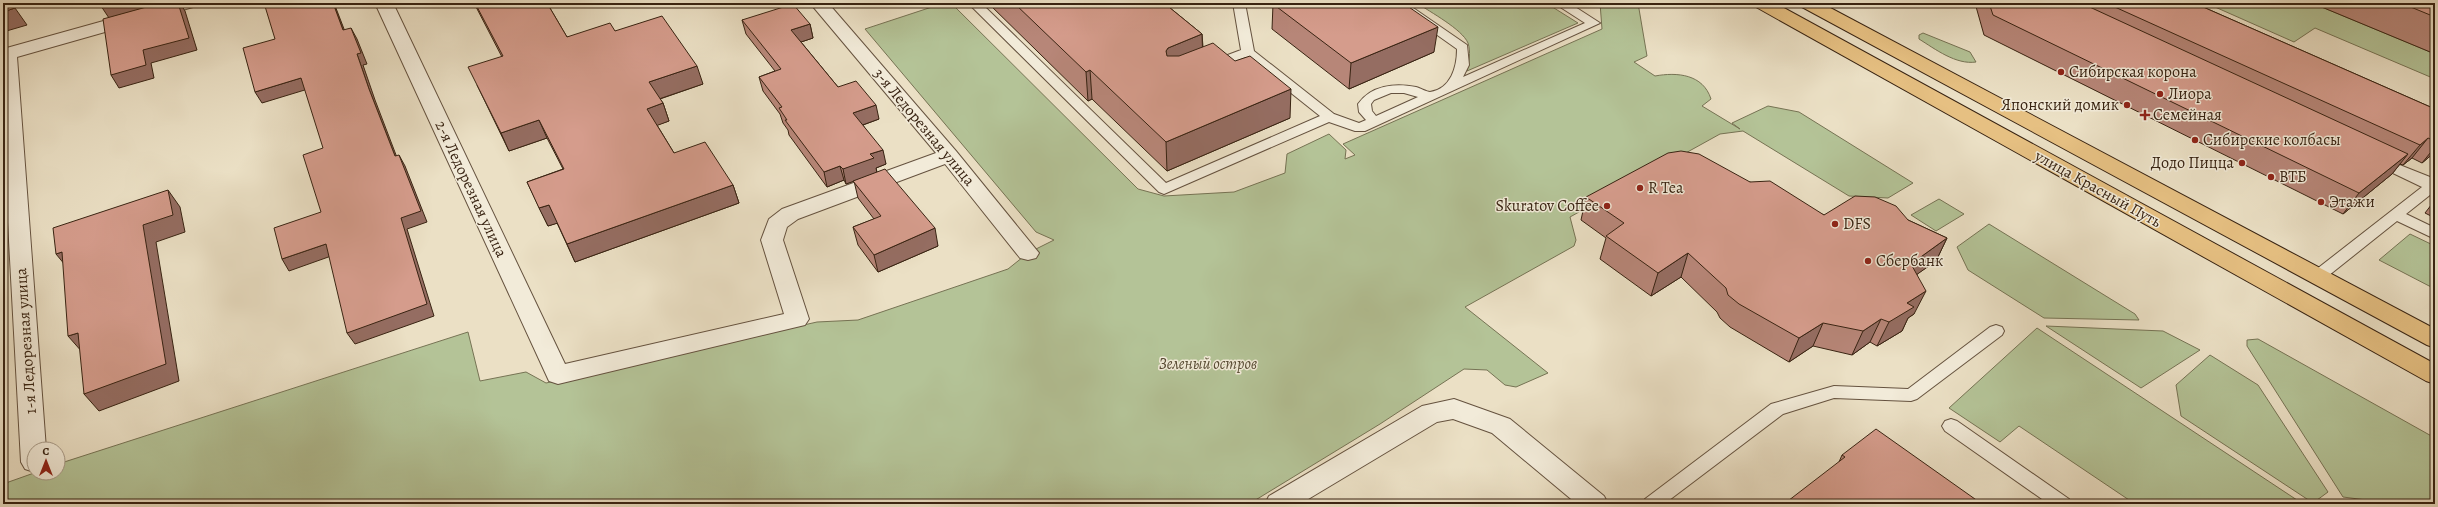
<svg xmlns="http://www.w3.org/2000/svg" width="2438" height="507" viewBox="0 0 2438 507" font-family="Alegreya,serif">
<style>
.green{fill:#b4c397;stroke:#767354}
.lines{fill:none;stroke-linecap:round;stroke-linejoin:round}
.service-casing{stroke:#65523f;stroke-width:2}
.minor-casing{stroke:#65523f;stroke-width:2}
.primary-casing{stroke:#382312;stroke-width:2}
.service{fill:#f2ebd9;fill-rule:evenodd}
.minor{fill:#f2ebd9;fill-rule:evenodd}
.primary{fill:#e6c082;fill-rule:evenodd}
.wall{fill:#b78678;stroke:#382312}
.shaded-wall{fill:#956d62;stroke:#382312}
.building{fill:#d59c8c;stroke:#382312}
.poi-dot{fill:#8f2418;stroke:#f2ebd9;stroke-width:1.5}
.labels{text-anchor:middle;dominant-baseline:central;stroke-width:3;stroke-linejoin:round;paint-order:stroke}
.poi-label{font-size:16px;fill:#382312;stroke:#f2ebd9;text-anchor:start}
.street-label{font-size:16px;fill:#382312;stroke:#f2ebd9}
.park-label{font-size:16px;font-style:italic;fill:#574b33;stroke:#f2ebd9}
</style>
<rect width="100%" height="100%" fill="#ebe0c5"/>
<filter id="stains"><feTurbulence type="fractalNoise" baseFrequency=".005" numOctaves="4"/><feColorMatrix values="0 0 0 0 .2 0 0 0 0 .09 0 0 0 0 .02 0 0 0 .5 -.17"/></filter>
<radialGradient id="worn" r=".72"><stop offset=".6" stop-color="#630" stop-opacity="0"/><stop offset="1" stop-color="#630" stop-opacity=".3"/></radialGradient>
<path class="green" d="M944,3H951L1138,189L1164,196L1234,192L1285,173L1287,154L1329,134L1346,150L1345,159L1355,155L1343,144L1602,29L1600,3H1638L1647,56L1634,62L1655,76C1677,72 1703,74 1711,99L1702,106L1740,129L1732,123L1768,106L1799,112L1913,183L1888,198L1849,196L1743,131L1720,134L1570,217L1576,240L1574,246L1465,307L1548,373L1516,387L1505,385L1487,370L1464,369L1380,424L1249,504H3V484L34,473H58V464L468,332L480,381L526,372L546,383L817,322L858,320L1008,269L1028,253L1054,240L1036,232L865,29Z
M1417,3H1546L1578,23L1467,71C1469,62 1471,52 1468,43C1462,29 1430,12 1417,3Z
M2206,3H2312L2435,54V79L2315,28L2294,42Z
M1923,33L1970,52L1976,62C1956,65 1935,49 1919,39V35Z
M1939,199L1964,214L1936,231L1911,215Z
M1989,224L2135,314L2139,320L2044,318L1968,270L1957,247Z
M2410,234L2435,246V289L2379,260Z
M2046,326L2163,331L2200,350L2141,388Z
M2037,328L2303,504H2135L2019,426L2000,442L1949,408Z
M2258,339L2435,438V504H2397L2343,497L2247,346V340Z
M2210,355L2258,385L2328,492L2313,503L2181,416L2176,385Z"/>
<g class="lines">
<g class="service-casing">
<path id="service" d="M887,3H900L894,7Z
M968,3H981L1166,183L1320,116L1246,57L1217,68H1209L1207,65L1209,62L1241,50L1233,3H1245L1254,51L1334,114L1359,123L1366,120L1359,112L1358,104C1371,85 1395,83 1416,87C1420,88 1427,92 1430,92C1451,89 1457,67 1457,49L1392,3H1406L1467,45L1469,65L1463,77L1585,23L1554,3H1569L1600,23L1365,131H1355L1329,122L1164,194L1159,192ZM1391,93H1404L1418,97L1376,116L1372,111L1371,104L1374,100Z
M2377,156L2435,179V191L2406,214L2435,228V239L2397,221L2323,280H2313L2310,276L2313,272L2422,187L2372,163L2370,160L2372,157Z
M1996,325L2002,327L2004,331L2002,335L1917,399L1911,401L1834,398L1783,414L1664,504H1642L1645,499L1771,404L1834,386L1908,389L1990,327Z
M1951,419L1957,421L2069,499L2072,504H2049L1945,431L1942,426L1945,421Z"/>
</g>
<g class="minor-casing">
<path id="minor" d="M168,3H196L193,7L17,57L46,449H34V472L25,469L21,462L3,130V49Z
M375,3H393L565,364L784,314L761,240L769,219L782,209L936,153L810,3H828L956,151L1039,253L1036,258L1028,260L1020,258L945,164L798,219L787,227L783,240L809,319L805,325L558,384L549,381Z
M1454,399L1510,419L1604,496L1608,504H1577L1492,433L1453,419L1437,422L1300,504H1265L1269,496L1422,406Z"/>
</g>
<g class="primary-casing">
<path id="primary" d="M1753,3H1775L2435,364V384L2426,381L1756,7Z
M1799,3H1821L2435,329V348L2427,345L1802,7Z"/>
</g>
<use href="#service" class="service"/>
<use href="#minor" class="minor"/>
<use href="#primary" class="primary"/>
</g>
<path class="wall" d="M474,3H547L567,37L615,31L703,84L660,99L663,103L669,121L657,125L674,153L733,185L739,203L575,262L557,223L548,226L527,182L563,169L547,138L509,151L477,85L502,57Z
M988,3H1164L1202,34L1203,47L1290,118L1167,171L1092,99L1088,101Z
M1975,3H2194L2435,109V152L2422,163L2412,158L2403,165L2400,164L2392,174L2343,214L1984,35Z
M2312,3H2435V54Z
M1273,4L1434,52L1349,89L1272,29Z
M742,20L810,24L813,38L801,42L838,87L879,119L863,125L886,164L876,168L877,172L938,246L878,272L858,245L853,227L874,219L858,198L854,181L846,184L844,180L827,187L789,135L788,130L783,123L780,114L763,91L759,77L775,71L746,34Z
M1750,182L1824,215L1908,220L1947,238L1936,261L1917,274L1914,314L1908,318L1902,331L1877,346L1870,342L1852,355L1813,346L1789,362L1730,327L1720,318L1717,312L1681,277L1651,296L1600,259L1606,238L1581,220L1586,197Z
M2435,200V218L2425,213Z
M1842,455L1982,504L1839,462Z"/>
<path class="shaded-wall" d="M99,3H162L109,18Z
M178,3H180L185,11L197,50L151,63L154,78L119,88L111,75L143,50Z
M333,3H334L349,42L343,30Z
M15,8L27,25L3,32V12Z
M810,24L813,38L795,44L791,30Z
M1438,27L1434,52L1349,89L1351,63Z
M351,28L357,39L367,64L363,65L375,100L401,168L395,156L369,89L357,54Z
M1202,34L1203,63L1167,81L1166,51L1168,48Z
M697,66L703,84L656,100L649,82Z
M1090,70L1092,99L1088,101L1086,72Z
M301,78L308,89L262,103L255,92Z
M1291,89L1290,118L1167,171L1166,142Z
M663,103L669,121L653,127L647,109Z
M876,105L879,119L857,127L853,113Z
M539,120L547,138L509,151L501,133Z
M2428,138L2412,158L2403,165L2420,145Z
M2435,147V152L2422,163Z
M883,150L886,164L876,168L877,173L846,184L843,169L870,154Z
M2408,154L2392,174L2343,214L2359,193Z
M399,155L405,166L427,222L407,229L434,316L355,344L347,333L401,218Z
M840,166L844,180L827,187L824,172Z
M733,185L739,203L575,262L567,244Z
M168,190L180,207L185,232L156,242L179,381L99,411L84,394L143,225Z
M549,205L558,223L548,226L539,208Z
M935,228L938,246L878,272L874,255Z
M1947,238L1936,261L1899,287L1911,264Z
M326,244L334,255L289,271L282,259Z
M62,252L70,271L56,254Z
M1688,253L1681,277L1651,296L1658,273Z
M1926,291L1914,314L1908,318L1902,331L1877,346L1889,322L1907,303Z
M1881,319L1870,342L1852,355L1863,331Z
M1823,323L1813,346L1789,362L1799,338Z
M78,333L83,353L68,336Z"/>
<path class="building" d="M3,3H9L15,8L3,12Z
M161,3H178L189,38L143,50L146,65L111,75L103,19Z
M264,3H333L343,30L351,28L361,53L357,54L369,89L395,156L399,155L421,211L401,218L427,304L347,333L326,244L282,259L274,228L321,212L303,155L323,148L301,78L255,92L243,48L275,39Z
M475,3H547L567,37L610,23L615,31L662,16L697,66L649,82L663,103L647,109L674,153L705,142L733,185L567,244L549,205L539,208L527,182L564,169L539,120L501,133L468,67L503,56Z
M1014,3H1164L1202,34L1168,48L1166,51L1167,56H1179L1213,43L1235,61L1250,56L1291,89L1166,142L1090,70L1086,72Z
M1274,3H1403L1438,27L1351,63L1273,4Z
M1989,3H2081L2408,154L2359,193L1993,15Z
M2106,3H2194L2435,109V141L2428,138L2420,145Z
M2401,3H2435V17Z
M793,4L810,24L791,30L838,87L856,81L876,105L853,113L883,150L870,154L874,158L843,169L840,166L824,172L785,120H787L779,108L782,107L759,77L781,69L742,20Z
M1681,151L1699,154L1750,182L1770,181L1824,215L1855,196L1875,197L1896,206L1908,220L1947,238L1911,264L1926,291L1907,303L1914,307L1889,322L1881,319L1863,331L1823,323L1799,338L1739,304L1728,295L1726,288L1688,253L1658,273L1606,236L1624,223L1586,197L1668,153Z
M885,169L935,228L874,255L853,227L881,216L853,181Z
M168,190L173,215L143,225L166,364L84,394L78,333L68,336L62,252L56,254L53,228Z
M1876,429L1982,504H1784L1845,457L1842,455Z"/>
<g class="poi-dot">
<circle cx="2061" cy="72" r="4"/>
<circle cx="2160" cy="94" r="4"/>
<circle cx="2127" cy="105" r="4"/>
<path d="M2143 109h4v4h4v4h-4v4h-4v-4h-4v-4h4z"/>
<circle cx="2195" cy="140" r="4"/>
<circle cx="2242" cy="163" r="4"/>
<circle cx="2271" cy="177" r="4"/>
<circle cx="1640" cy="188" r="4"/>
<circle cx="2321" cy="202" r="4"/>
<circle cx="1607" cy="206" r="4"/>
<circle cx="1835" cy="224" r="4"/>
<circle cx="1868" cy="261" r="4"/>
</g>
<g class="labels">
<g class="poi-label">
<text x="2069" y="72">Сибирская корона</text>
<text x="2168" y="94">Лиора</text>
<text x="2119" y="105" text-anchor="end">Японский домик</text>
<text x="2153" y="115">Семейная</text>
<text x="2203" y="140">Сибирские колбасы</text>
<text x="2234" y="163" text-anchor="end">Додо Пицца</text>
<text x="2279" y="177">ВТБ</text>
<text x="1648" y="188">R Tea</text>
<text x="2329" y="202">Этажи</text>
<text x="1599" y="206" text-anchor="end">Skuratov Coffee</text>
<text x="1843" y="224">DFS</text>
<text x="1876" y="261">Сбербанк</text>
</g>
<g class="street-label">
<text transform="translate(924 127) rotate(50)">3-я Ледорезная улица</text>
<text transform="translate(471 189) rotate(65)">2-я Ледорезная улица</text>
<text transform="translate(2098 189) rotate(29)">улица Красный Путь</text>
<text transform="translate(26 341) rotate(-94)">1-я Ледорезная улица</text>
</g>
<g class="park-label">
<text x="1208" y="364">Зеленый остров</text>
</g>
</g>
<rect width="2438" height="507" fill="none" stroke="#ebe0c5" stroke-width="16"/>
<rect x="4" y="4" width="2430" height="499" fill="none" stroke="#382312" stroke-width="2"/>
<rect x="8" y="8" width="2422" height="491" fill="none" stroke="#382312"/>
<g transform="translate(46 461)"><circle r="19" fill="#f2ebd9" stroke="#a89b89"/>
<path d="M0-3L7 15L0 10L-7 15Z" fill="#8f2418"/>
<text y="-6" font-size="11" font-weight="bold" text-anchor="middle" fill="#382312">С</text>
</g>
<rect width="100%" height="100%" filter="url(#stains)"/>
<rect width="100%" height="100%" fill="url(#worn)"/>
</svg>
